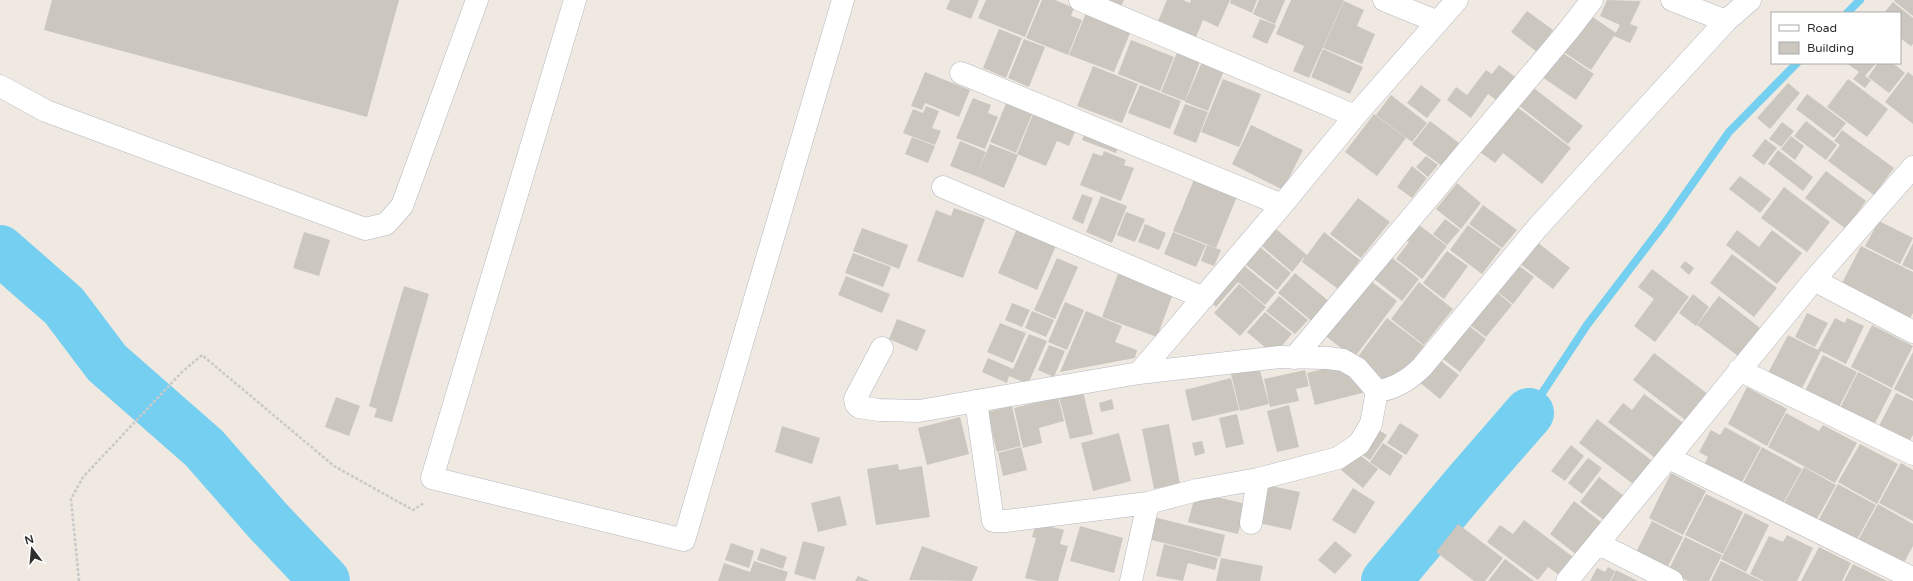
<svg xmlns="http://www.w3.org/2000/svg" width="1913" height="581" viewBox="0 0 1913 581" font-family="'Varela Round',sans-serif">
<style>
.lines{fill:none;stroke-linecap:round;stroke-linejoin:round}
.stream{stroke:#75cff0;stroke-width:8}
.river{stroke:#75cff0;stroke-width:50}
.building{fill:#cbc7bf}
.minor-casing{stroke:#b4b7c1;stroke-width:23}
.path{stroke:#c9c9c9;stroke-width:2.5;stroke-dasharray:3 2;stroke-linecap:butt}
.minor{stroke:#fff;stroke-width:22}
</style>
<rect width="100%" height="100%" fill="#efe9e1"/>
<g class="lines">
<path class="stream" d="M1847,13L1860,0
M1529,413L1587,325L1664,224L1729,132L1797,63"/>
<path class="river" d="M0,250L64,306L107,363L204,448L268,521L325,581
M1386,581L1469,482L1529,413"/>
</g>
<path class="building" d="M52,0H399L367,117L44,30Z
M950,0H979L971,19L946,9Z
M986,0H1040L1025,37L978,18Z
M1042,0H1055L1074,8L1071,16L1082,20L1068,55L1026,38Z
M1106,0H1124L1121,6Z
M1167,0H1183L1190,3L1191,0H1230L1218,27L1203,20L1196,37L1158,21Z
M1231,0H1257L1252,13L1230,3Z
M1259,0H1285L1275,24L1253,14Z
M1291,0H1344L1309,78L1293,71L1304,46L1276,34Z
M1607,0L1641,1L1630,24L1638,27L1630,43L1614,36L1620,25L1600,16Z
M1895,0H1913V16L1894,1Z
M1344,1L1364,10L1357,26L1375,34L1362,64L1323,48Z
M1893,2L1913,18V44L1911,46L1900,38V13H1884Z
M1527,11L1553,30L1537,52L1511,32Z
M1584,11L1616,33L1591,70L1559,49Z
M1086,13L1131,31L1114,72L1069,55Z
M1260,19L1276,25L1267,44L1252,37Z
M999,29L1022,38L1006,78L983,68Z
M1024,39L1045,47L1029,87L1008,78Z
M1131,40L1174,57L1160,91L1118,74Z
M1323,49L1363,67L1350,94L1311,77Z
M1178,50L1201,59L1185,101L1161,92Z
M1560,51L1594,74L1576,100L1542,77Z
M1203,59L1225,68L1208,111L1185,102Z
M1846,63H1876L1865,76L1871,80L1865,88L1853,79L1859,72Z
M1878,63H1893L1905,73L1889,93L1868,77Z
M1499,65L1521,81L1503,105L1488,94L1471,118L1447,100L1456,87L1467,95L1486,70L1492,74Z
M1093,66L1138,84L1122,123L1077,106Z
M925,72L970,90L959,117L925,103L922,110L911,106Z
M1908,72L1913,76V124L1885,102Z
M1223,79L1261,94L1239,147L1201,132Z
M1848,79L1888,109L1867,137L1827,107Z
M1788,83L1800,93L1770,129L1757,118Z
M1140,85L1181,101L1170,129L1128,113Z
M1421,85L1441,100L1427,118L1407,103Z
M1531,86L1583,126L1568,144L1517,104Z
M1807,94L1846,123L1834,138L1796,109Z
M1391,95L1427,123L1412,142L1376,115Z
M973,98L991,105L988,113L998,117L985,149L956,138Z
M1007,101L1033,112L1016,153L990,142Z
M1185,104L1208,112L1196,143L1173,134Z
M926,106L939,111L932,128L941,131L935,145L903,133L913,109L923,113Z
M1516,106L1571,148L1542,184L1503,153L1495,163L1480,152Z
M1034,112L1076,130L1069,146L1057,141L1046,166L1017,154Z
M1374,114L1406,138L1377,176L1345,152Z
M1430,121L1459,143L1442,166L1412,144Z
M1806,121L1837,145L1826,160L1794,136Z
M1782,122L1794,131L1781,147L1769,139Z
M1251,125L1303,150L1283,190L1232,164Z
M1087,127L1121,140L1116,153L1082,140Z
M1842,130L1894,168L1874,195L1828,161L1840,145L1834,141Z
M1791,136L1804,146L1795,160L1781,149Z
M912,137L935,146L928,163L905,154Z
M1765,139L1777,148L1764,165L1752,156Z
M960,141L986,152L976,176L950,166Z
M990,144L1018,155L1004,188L976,176Z
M1778,150L1813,177L1803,191L1768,164Z
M1104,151L1126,160L1124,165L1134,168L1121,201L1080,185L1093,153L1102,156Z
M1426,156L1438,165L1428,177L1416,167Z
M1412,166L1427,178L1412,198L1397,187Z
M1826,171L1866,201L1846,229L1805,198Z
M1740,176L1771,199L1760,213L1729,189Z
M1195,177L1238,194L1216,248L1173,231Z
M1457,183L1481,203L1461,229L1436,209Z
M1784,187L1830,222L1807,252L1761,218Z
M1082,194L1093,198L1083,224L1072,219Z
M1101,196L1127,206L1112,243L1086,232Z
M1358,198L1390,222L1361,258L1330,234Z
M1483,205L1517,230L1502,248L1469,224Z
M954,208L985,219L963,278L917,261L936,210L951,216Z
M1126,212L1145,219L1135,242L1117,235Z
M1445,219L1460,230L1447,245L1433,234Z
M1879,221L1913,238L1900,264L1865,246Z
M1415,222L1447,246L1422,279L1396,259L1409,242L1403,238Z
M1019,224L1058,241L1037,290L998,273Z
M1145,224L1166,233L1159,250L1138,242Z
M1468,225L1501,249L1482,274L1450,250Z
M862,228L908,245L899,269L853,251Z
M1276,229L1307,255L1324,232L1360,260L1338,289L1302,262L1305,256L1292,272L1262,246Z
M1737,230L1759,247L1772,230L1802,253L1777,284L1726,245Z
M304,232L330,240L319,276L293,268Z
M1173,232L1206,245L1196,267L1164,254Z
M1532,238L1570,268L1553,289L1515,260Z
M1913,243V270L1902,265Z
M1207,245L1221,250L1214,266L1201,261Z
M1861,246L1913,272V313L1909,320L1841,285Z
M1260,247L1291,273L1277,290L1245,264Z
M1447,251L1468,266L1444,299L1423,283Z
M853,253L891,267L883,287L845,273Z
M1386,253L1419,279L1402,301L1369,275Z
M1732,254L1777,288L1754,317L1710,283Z
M1057,258L1078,267L1055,319L1034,310Z
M1685,261L1694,268L1689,275L1680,267Z
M1514,262L1534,277L1513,304L1494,289Z
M1242,264L1276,292L1265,305L1238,282L1216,307L1210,301Z
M1652,269L1689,297L1655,342L1634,326L1654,299L1638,287Z
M1119,271L1174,291L1157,337L1102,317Z
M1295,273L1331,303L1314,323L1278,293Z
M846,276L890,294L882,313L838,295Z
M1367,278L1397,301L1354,358L1323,334Z
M1419,282L1453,309L1424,345L1391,319Z
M1239,284L1266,307L1240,336L1214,313Z
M404,286L429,294L392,422L374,417L377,409L369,406Z
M1493,289L1512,305L1486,337L1466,322Z
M1693,294L1709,307L1696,326L1679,313Z
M1279,296L1308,320L1295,334L1266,311Z
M1719,296L1760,328L1738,356L1697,325Z
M1065,302L1084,310L1067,350L1048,342Z
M1012,303L1030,310L1022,327L1005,320Z
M1032,311L1054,320L1046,337L1025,328Z
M1086,311L1122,326L1115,342L1137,350L1135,358L1060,372Z
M1265,312L1292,334L1274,355L1247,332Z
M1807,313L1828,323L1815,347L1795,337Z
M1387,318L1424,346L1392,387L1356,359Z
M1835,318L1845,323L1847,318L1864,326L1846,364L1821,351L1800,392L1767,375L1788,335L1818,350Z
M897,319L926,330L917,351L889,339Z
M1464,322L1486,339L1460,372L1438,355Z
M1000,323L1026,333L1013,363L987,352Z
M1872,325L1913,346L1892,388L1851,367Z
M1029,334L1047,341L1028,384L1009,376L1007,383L982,372L988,358L1013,369Z
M1049,345L1065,351L1054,377L1038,370Z
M1913,352V399L1894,389Z
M1654,353L1709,395L1688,422L1633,380Z
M1823,355L1857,372L1838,409L1804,393Z
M1436,357L1459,375L1440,399L1418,381Z
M1339,365L1370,391L1315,405L1307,373Z
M1259,367L1269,404L1240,411L1231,374Z
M1305,370L1309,386L1296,389L1299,401L1270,407L1264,379Z
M1858,372L1892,390L1873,427L1839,410Z
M1231,378L1239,410L1192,421L1185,390Z
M1747,387L1787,409L1767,446L1728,424Z
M1083,391L1093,434L1070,439L1059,397Z
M1896,393L1913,401V435L1908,444L1878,428Z
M1644,394L1686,425L1659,461L1608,422L1623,403L1632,410Z
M336,397L360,406L349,436L325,427Z
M1058,397L1064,421L1039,428L1042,443L1023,448L1014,408Z
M1112,399L1114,409L1101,412L1099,403Z
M1289,405L1299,447L1277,452L1267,411Z
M1012,406L1021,446L997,452L987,412Z
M1786,413L1819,431L1823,425L1857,443L1835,483L1768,447Z
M1237,414L1244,444L1226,448L1219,418Z
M960,417L969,454L927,465L918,428Z
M1597,419L1655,463L1637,487L1579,443Z
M1400,423L1419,435L1406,455L1387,443Z
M1169,424L1180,484L1154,489L1142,429Z
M782,426L820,438L812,464L775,452Z
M1372,426L1387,435L1370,460L1356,451Z
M1725,427L1761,447L1741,484L1704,465L1708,457L1699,452L1711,430L1720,435Z
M1119,433L1131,481L1093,491L1081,443Z
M1202,441L1205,453L1195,456L1192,443Z
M1383,443L1403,456L1390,476L1370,462Z
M1860,444L1898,464L1877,504L1838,482Z
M1571,445L1584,456L1565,481L1551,471Z
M1021,447L1027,470L1003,476L998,453Z
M1762,447L1802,469L1781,507L1742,485Z
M1356,452L1378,469L1363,488L1341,470Z
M1588,458L1602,468L1582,494L1568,483Z
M1901,463L1913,470V521L1879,503Z
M898,464L899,470L922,466L930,517L876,525L867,469Z
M1804,467L1836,485L1814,524L1782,507Z
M1671,473L1706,491L1683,535L1649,518Z
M1599,477L1624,496L1605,521L1580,502Z
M1838,484L1876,505L1854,545L1816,525Z
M1266,485L1300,492L1291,530L1258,523Z
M1353,488L1375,502L1355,534L1332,520Z
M1196,492L1246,504L1238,534L1188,522Z
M1706,494L1743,512L1723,554L1685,535Z
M840,496L847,525L818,532L811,503Z
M1574,501L1601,522L1577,555L1550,534Z
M1878,504L1913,524V546L1901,568L1856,544Z
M1745,513L1769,525L1746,572L1721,559Z
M1154,517L1225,535L1220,557L1148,539Z
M1524,520L1573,557L1559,575L1548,567L1538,580L1487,542L1500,525L1513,534Z
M1652,521L1683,537L1665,572L1634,556Z
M1036,523L1064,530L1060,544L1068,546L1058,581H1038L1025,578L1036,538L1032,537Z
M1458,524L1503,558L1485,581H1474L1436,552Z
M1080,526L1123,538L1114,573L1070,561Z
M1787,535L1813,548L1797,581H1764L1750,574L1769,536L1783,542Z
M1685,537L1722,555L1709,581H1688L1668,571Z
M803,541L825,547L815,580L794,574Z
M1335,541L1352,555L1335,574L1318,560Z
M731,543L754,551L749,568L725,560Z
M1164,544L1218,558L1215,570L1188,563L1183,581L1156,576Z
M922,546L978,567L972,581L909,580Z
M1819,547L1851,563L1842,581H1801Z
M761,548L787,557L783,569L757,560Z
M1221,558L1263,566L1260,581H1216Z
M1505,559L1534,581H1488Z
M754,561L788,572L785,581H718L724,563L750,572Z
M1721,561L1762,581H1711Z
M1853,564L1887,581H1844Z
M1608,567L1615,571L1610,581H1590L1597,568L1605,572Z
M1616,570L1638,581H1611Z
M858,576L870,581H855Z"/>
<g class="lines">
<g class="minor-casing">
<path id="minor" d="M575,0L432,478L684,540L843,0
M1080,0L1355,116
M1384,0L1438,22
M1672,0L1726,21
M961,73L1282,205
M0,86L46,111L365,229L386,224L402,206L477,0
M943,187L1204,298
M1814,280L1913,332
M882,348L855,399L856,404L859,407L879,410L919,411L1139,373L1280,357L1328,358L1343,360L1357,368L1377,391C1395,389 1409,380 1422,367L1537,228L1726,21L1750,0
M1294,358L1568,31L1592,0
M1739,370L1913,454
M1139,373L1282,205L1355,116L1457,0
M976,401L993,521H1006L1148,503L1197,490L1258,479L1338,458L1359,444L1371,424L1377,391
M1669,458L1912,578
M1251,523L1258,479
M1599,544L1672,581
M1131,581L1148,503
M1567,581L1814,280L1913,167"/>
</g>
<path class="path" d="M79,581L71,499L83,477L182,372L202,355L334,466L413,510L424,503"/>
<use href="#minor" class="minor"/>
</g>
<rect x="1771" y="12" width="130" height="52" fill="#ffffff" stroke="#ababab"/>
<rect x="1779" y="25" width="20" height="6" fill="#ffffff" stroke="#ababab"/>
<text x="1807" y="32" font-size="12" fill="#2e2e2e">Road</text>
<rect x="1779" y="42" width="20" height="12" fill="#cbc7bf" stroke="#ababab"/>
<text x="1807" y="52" font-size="12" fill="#2e2e2e">Building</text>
<g transform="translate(32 549) rotate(344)" stroke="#ffffff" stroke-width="3" paint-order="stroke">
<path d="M0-3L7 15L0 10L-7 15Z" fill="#2e2e2e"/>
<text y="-6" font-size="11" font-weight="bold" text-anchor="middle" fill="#2e2e2e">N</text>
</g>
</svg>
